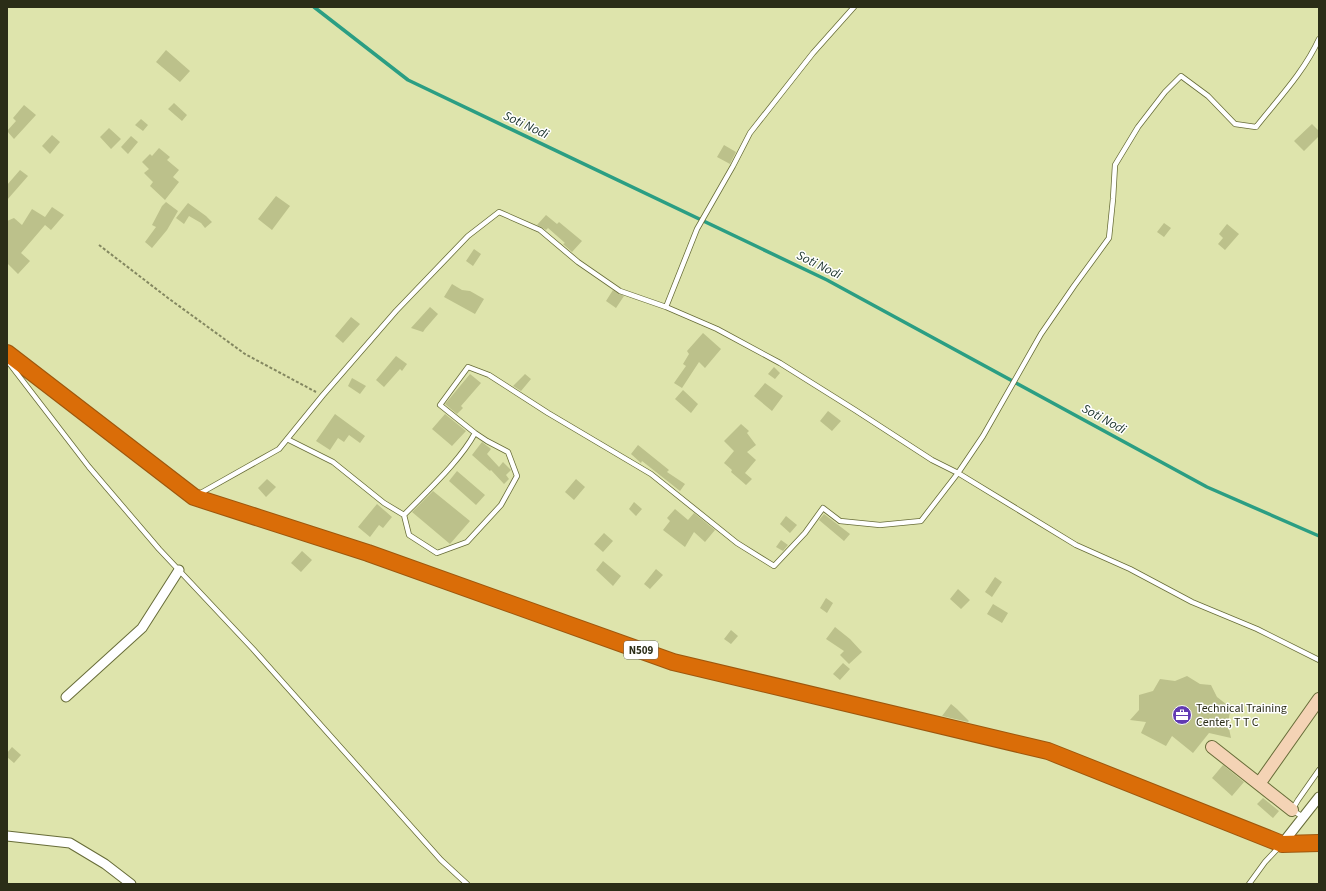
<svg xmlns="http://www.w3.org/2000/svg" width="1326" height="891" viewBox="0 0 1326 891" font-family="'Source Sans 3',sans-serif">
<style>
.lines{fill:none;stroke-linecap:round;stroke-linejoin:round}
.stream{stroke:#2b9e83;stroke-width:3.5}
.building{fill:#bcc18b}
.lane-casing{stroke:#676c38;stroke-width:6}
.street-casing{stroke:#676c38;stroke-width:11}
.secondary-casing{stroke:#676c38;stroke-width:14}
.highway-casing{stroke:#9d570d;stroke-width:18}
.path{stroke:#838760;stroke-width:2;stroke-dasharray:3 2;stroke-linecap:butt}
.lane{stroke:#fff;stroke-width:4.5}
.street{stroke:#fff;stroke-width:9}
.secondary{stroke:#f4d3b5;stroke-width:12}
.highway{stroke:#da6d08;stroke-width:16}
.labels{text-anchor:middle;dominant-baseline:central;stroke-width:3;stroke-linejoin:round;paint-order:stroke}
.shield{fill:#fff;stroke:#6b6c5d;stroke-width:1}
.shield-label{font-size:11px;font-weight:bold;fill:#2b2d17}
.poi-label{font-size:12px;fill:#2b2d17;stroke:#fff;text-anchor:start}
.water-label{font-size:13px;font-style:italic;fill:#203831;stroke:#fff}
</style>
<rect width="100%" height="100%" fill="#dee4ac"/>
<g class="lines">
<path class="stream" d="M314,7L408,80L827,280L1207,487L1319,536"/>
</g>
<path class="building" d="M166,50L190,71L180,82L156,62Z
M174,103L187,115L182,121L168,109Z
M24,105L36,115L14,139L7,131L16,121L13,118Z
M141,119L148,125L143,131L135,125Z
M1312,124L1319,131V136L1304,151L1294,141Z
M109,128L121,139L111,149L100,137Z
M52,135L60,142L50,154L42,146Z
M131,136L138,142L128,154L121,147Z
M724,145L736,152L730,164L717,157Z
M159,148L170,157L167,160L179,170L173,177L179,182L165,200L150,186L153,182L144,173L149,169L142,162L150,154L152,156Z
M20,170L28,176L7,200V185Z
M276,196L290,206L272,230L258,219Z
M166,202L178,211L167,230L152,248L145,242L156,227L152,225L162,206Z
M188,203L206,216L212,222L205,228L201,223L189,216L184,224L176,218Z
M52,207L64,215L51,230L45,225L21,253L30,261L18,274L7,263V221L14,218L22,225L32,209L45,217Z
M546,215L557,224L559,222L582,241L572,252L563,244L565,243L548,228L546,230L537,225Z
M1164,223L1171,228L1164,237L1157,232Z
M1227,224L1239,234L1225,250L1218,244L1223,238L1219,234Z
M474,249L481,254L473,266L466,261Z
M452,284L462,290L470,291L484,299L475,314L444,297Z
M613,290L624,296L616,308L606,301Z
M430,307L438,314L425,329L423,332L411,328Z
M351,317L360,324L343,343L335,336Z
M703,333L721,349L705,368L699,362L682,388L674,383L686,366L683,364L689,354L687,351Z
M396,356L407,364L402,371L400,369L384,387L376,380Z
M774,367L780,373L775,379L768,374Z
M470,374L481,383L461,406L463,408L457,414L445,404Z
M525,374L531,379L521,391L513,386Z
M352,378L366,386L360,394L348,386Z
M765,383L783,396L772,411L754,396Z
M683,390L698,404L691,413L675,399Z
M828,411L841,421L832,431L820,421Z
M335,414L365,436L360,443L349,435L344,442L338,438L330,450L316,441Z
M445,414L466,431L452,446L432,429Z
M741,424L749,431L747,433L756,445L747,452L756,460L745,473L752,479L746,485L731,472L732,470L724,463L734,451L724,441Z
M482,442L491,449L487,454L499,467L503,462L511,470L506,475L509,479L504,484L491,470L490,471L472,455Z
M638,445L669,470L667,472L685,484L680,491L642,461L641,463L631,454Z
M457,471L485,495L476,505L449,481Z
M267,479L276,487L266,497L258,488Z
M576,479L585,487L574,500L565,492Z
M433,491L470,521L450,544L412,512Z
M634,502L642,509L636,516L629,509Z
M377,504L392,517L383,528L379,525L370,537L358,527Z
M675,509L688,520L694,513L715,530L705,542L694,532L685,547L663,530L670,521L667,518Z
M824,514L850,534L844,541L819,520Z
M786,516L797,525L790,533L780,524Z
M604,533L613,541L603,552L594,544Z
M781,540L788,545L783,551L776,547Z
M302,551L312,560L301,572L291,563Z
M603,561L621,576L613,586L596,570Z
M656,569L663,575L650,589L644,584Z
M995,577L1002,582L992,597L985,592Z
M958,589L970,600L961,609L950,599Z
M826,598L833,603L827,613L820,608Z
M993,604L1008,613L1002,623L987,614Z
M835,627L850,639L862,652L849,664L840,655L844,651L826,639Z
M731,630L738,636L731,644L724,639Z
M843,663L850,669L840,680L833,674Z
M1187,676L1200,684L1211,685L1217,697L1226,704L1230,711L1228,724L1231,738L1209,733L1193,753L1172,736L1166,746L1141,733L1146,722L1130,720L1139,710V695L1153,691L1160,679L1175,681Z
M951,704L957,709L969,721L968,722L942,716Z
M12,747L21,755L14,763L7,757V753Z
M1223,765L1244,782L1232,796L1212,778Z
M1263,798L1279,811L1273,818L1257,804Z"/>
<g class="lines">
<g class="lane-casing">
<path id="lane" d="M854,7L813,53L750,133L733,166L697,229L666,307L717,329L780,363L855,410L932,460L958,473L1076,545L1130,569L1192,602L1257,629L1319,660
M9,363L89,467L159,549L253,649L441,860L467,884
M287,439L333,462L384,503L404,515C427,491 460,461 475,433L440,405L468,367L489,375L548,413L651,474L737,543L774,566L805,533L823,508L840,521L880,525L921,521L958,473L983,436L1041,334L1074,286L1109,238L1113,199L1115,165L1138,127L1165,92L1181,76L1208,96L1235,124L1256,127C1278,99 1304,72 1319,39
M199,494L279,449L323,395L396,311L468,236L499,212L540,230L578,262L620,291L666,307
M404,515L409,535L437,553L467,542L501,505L517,476L508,452L487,441L475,433
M1303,817L1292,810L1298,800L1319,770
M1249,884L1265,862L1280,846"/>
</g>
<g class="street-casing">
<path id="street" d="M66,697L142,628L179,570
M7,836L70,843L105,864L131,884
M1282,844L1319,797"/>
</g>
<g class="secondary-casing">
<path id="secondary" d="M1212,747L1292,810
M1259,784L1319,699"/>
</g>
<g class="highway-casing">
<path id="highway" d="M7,353L194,497L368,553L673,662L1048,751L1282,844L1319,843"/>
</g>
<path class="path" d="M99,245L168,298L245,354L316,392"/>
<use href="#lane" class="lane"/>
<use href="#street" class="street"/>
<use href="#secondary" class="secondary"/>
<use href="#highway" class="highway"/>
</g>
<defs>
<g id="office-disc" transform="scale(1)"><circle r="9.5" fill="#613ab2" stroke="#fff"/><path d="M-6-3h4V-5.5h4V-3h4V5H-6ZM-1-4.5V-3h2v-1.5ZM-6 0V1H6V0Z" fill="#fff"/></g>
</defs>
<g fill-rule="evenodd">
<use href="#office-disc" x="1182" y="715"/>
</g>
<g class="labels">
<rect class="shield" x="624" y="641" width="34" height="18" rx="3"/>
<g class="shield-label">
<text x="641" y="650">N509</text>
</g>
<g class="poi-label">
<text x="1196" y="708">Technical Training<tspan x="1196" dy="14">Center, T T C</tspan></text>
</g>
<g class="water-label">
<text transform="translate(526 125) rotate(25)">Soti Nodi</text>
<text transform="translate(819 265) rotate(26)">Soti Nodi</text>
<text transform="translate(1104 419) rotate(29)">Soti Nodi</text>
</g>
</g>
<rect width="1326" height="891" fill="none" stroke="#2b2d17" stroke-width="16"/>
</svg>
